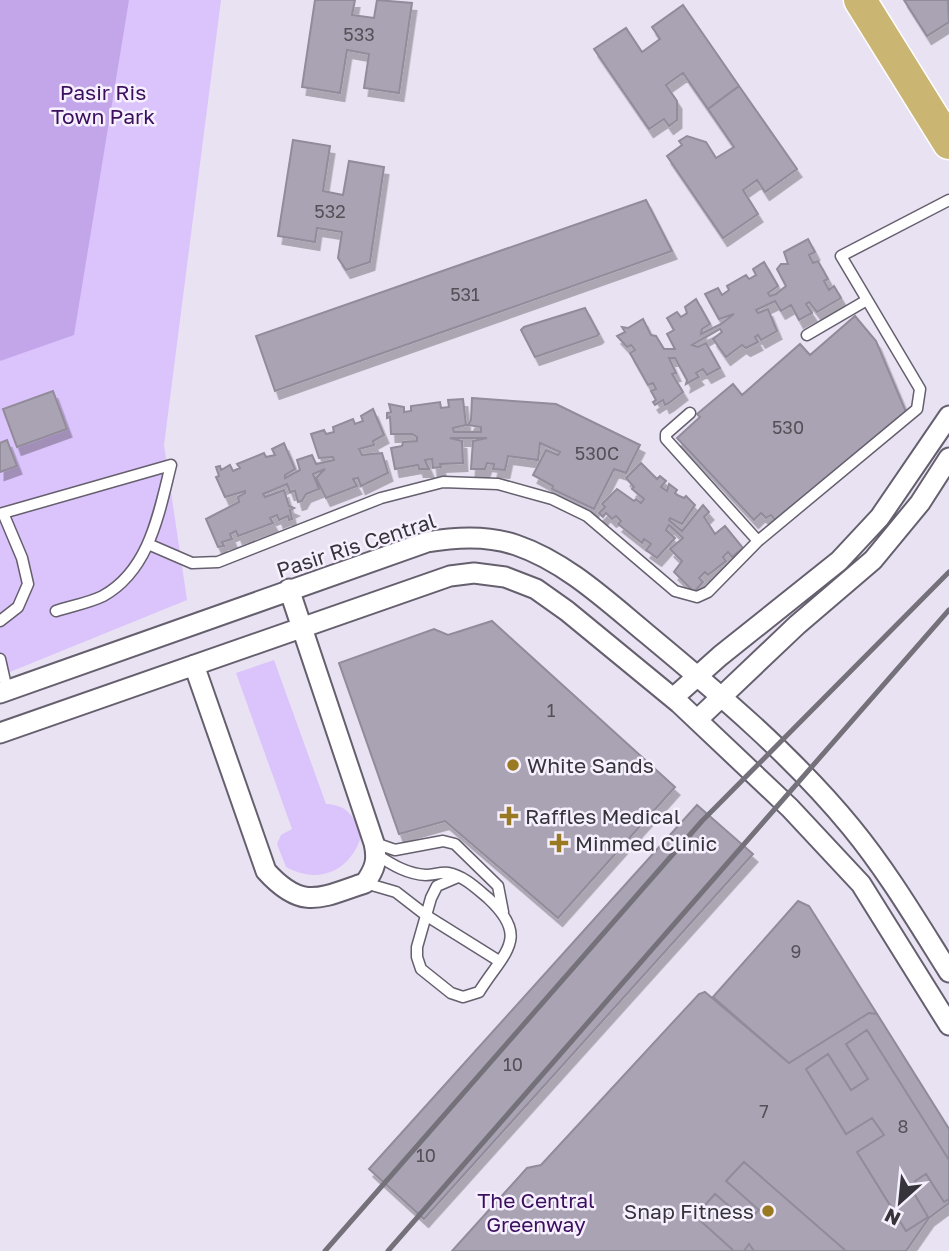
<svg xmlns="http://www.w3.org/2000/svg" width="949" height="1251" viewBox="0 0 949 1251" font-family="'Golos Text',sans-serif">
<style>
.green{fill:#dbc3fb}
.water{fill:#c3a6ea}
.building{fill:#aaa3b3;stroke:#918b9a;stroke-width:2;filter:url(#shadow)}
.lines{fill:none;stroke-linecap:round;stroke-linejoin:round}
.lane-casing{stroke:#655f6e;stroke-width:13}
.street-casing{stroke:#655f6e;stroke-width:23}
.primary-casing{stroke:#fff;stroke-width:35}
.lane{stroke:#fff;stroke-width:10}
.street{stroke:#fff;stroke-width:19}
.primary{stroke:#cbb573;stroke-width:32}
.rail{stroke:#74717a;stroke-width:5}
.poi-dot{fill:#997a23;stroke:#f6f0fe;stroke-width:2.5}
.labels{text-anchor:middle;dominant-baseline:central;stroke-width:5;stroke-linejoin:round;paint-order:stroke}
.number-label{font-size:18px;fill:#535058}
.park-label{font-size:21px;fill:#3b0f5e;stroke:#f6f0fe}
.street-label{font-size:21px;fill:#36343a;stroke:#f6f0fe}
.poi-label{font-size:21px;fill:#36343a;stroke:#f6f0fe;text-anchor:start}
</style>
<defs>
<filter id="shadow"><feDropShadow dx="4.5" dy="8" stdDeviation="0" flood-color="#0004"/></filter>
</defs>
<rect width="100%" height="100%" fill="#e9e2f3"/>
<path class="green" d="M0,0H221L164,445L187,600L0,676Z
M274,660L326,804C348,805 355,817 361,837C350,871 319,885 286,867L277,844L281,835L292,829L236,673Z"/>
<path class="water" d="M0,0H129L74,335L0,361Z"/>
<path class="building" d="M315,0H355L352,15L374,18L377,0L412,3L399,93L364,88L369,54L347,50L340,93L302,87Z
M904,0H948L949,22L927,36Z
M683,5L739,86L708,109L683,73L666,85L677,101V120L669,126L664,119L649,129L594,49L626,28L642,52L660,39L652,27Z
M739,86L797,169L765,192L757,180L743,190L758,214L723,238L667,156L682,145L679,141L687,136L706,142L716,158L734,147L708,109Z
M293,140L330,146L323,191L343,195L349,161L384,167L370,262L346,270L338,258L342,232L317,228L315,242L278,236Z
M646,200L672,251L275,391L256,336Z
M808,239L815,252L809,255L813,263L818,261L828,279L824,281L829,290L834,286L841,298L817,312L809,302L806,304L812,313L799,320L791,305L781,311L775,301L756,310L758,313L768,309L777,331L761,340L758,335L755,337L758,342L746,348L742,345L726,357L713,339L722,332L720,329L692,345L698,347L706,343L720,368L707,375L703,369L696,373L699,377L686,384L687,380L675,358H669L676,373L672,374L683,392L669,403L665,405L663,400L655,405L653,402L656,400L651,391L656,389L653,383L648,385L630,353L635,350L631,345L627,347L617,336L625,332L622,327L628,328L643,319L651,335L656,336L664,349H675L667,334L674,330L667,318L677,312L681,317L687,313L685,307L696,299L710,324L702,329L701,334L721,324L734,314L719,319L705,294L718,288L722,295L729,290L727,286L746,275L749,279L756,275L753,269L764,262L778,286L768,293L770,296L776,294L786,286L777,269L781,264H788L784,252Z
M585,308L599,334L597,336L535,357L521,330L524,327Z
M855,316L876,341L906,412L775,520L771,515L766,518L761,513L754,520L677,438L700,417L697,414L733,384L742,395L800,344L810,355Z
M53,391L67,429L17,447L3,409Z
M472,398L556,404L640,445L626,473L614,469L594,509L552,489L553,486L533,475L546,450L558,455L560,452L540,443L538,460L508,456L505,470L493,469L494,464L487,463L485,469H471L473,441L487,438H450L462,441L463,463L440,464L441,467L433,468L432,459L425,460L429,469H419L418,465L395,469L391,448L402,446L403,442L417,441V437L412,434H391L390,417L387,418V413L391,412L389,404L404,407V412L411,411V406L440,402L441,408L449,407L448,400L463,399L466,425L453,428L454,432H481V427L468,425L471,420Z
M373,409L384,435L373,441L374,445L359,449L362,455L382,453L388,473L361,486L358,478L353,479L357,486L326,498L316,478L325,469L313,474L319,489L306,494L302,501L298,502L295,491L290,492L287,484L263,494L265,497L284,490L289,506L294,508L290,510L292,519L289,520L288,516L279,520L277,515L270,518L273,523L238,536L236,531L230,534L232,539L222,542L224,546L218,547L206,519L239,502L238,497L245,493V491L225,497L216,477L219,476L216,467L220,466L221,470L230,465L233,471L240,468L237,464L264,453L266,457L275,455L272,449L284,443L295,469L285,475V478L300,470L297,460L312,455L316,464L334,460L333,457L319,458L311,434L324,430L326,434L334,432L333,427L353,419L355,424L363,421L361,416Z
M7,440L17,466L0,472V443Z
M641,463L657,479L660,476L666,481L661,487L667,491L669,484L677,490L675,493L677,495L684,498L686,496L695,505L682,524L670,518L669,520L682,531L703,505L709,512L704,517L715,534L725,526L743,548L732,557L728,552L723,557L726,561L708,575L705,572L699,578L703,582L694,592L674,572L682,561L670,549L683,538L669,525L666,530L675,538L657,558L646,550L651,544L644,539L642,543L618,524L621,521L616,516L612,519L606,513L603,517L599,513L605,507L602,504L617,489L634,501L636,499L641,503L644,499L632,489L634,487L626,478Z
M492,621L675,787L558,918L445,821L399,834L339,663L434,629L448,635Z
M697,805L753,854L424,1219L369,1169Z
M798,901L809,906L877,1014L869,1013L789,1063L713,997Z
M705,992L789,1063L869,1013L877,1014L949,1129V1203L929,1218L906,1251H452L527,1168L541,1165L699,994Z
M867,1030L949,1160V1199L944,1202L926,1174L915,1181L918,1186L912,1190L928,1217L906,1231L857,1152L884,1135L872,1118L846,1134L806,1069L828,1054L851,1090L868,1079L846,1044Z
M744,1162L846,1251H754L749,1244L744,1251H734L695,1216L715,1194L748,1222L759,1210L726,1181Z"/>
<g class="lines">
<g class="lane-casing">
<path id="lane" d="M807,335L867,300
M690,413L666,434V439L758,541
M3,513L171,465C159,512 150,570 103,596C89,603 71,606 56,611
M0,514L3,513L22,558L28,584L18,607L0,621
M148,544L192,563L218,562L381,498L443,482L498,484L552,499L587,516L675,591L697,597L708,592L758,541L917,409L920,389L841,256L949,200
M0,659L7,690
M375,843L395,850L443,841L455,844L498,886L503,912
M377,855C393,865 407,874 426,875C433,875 441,872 448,873C464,876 476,888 488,898C531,938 504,952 479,992L463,997L451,993L421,969L417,957V947L431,898L437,886L458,877
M365,883L396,892L427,916L499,961"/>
</g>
<g class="street-casing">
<path id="street" d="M194,665L266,871C302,911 320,898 365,883C375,869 378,860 374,843L289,589
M0,693L427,542C456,537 487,535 516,545C566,562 607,601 647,634C718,693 792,755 851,827C888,872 918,923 949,972
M673,698L720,656L839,561L880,517L949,416
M697,720L797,625L873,560L920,503L949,458
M0,733L450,576L474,573L505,577L536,589L567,611L679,703L790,808L861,884L949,1025"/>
</g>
<g class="primary-casing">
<path id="primary" d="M860,0L949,143"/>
</g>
<use href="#lane" class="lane"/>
<use href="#street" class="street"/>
<use href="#primary" class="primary"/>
<path class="rail" d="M325,1251L702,821L949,572
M388,1251L949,610"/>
</g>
<g class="poi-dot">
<circle cx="513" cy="765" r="7"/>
<path d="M505.5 805.5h7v7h7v7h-7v7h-7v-7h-7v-7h7z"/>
<path d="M555.5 832.5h7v7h7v7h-7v7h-7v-7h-7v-7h7z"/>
<circle cx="768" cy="1211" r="7"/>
</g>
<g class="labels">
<g class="number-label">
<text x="359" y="34">533</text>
<text x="330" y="211">532</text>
<text x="465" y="294">531</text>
<text x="788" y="427">530</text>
<text x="597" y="453">530C</text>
<text x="551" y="710">1</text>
<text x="796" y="951">9</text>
<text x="513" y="1064">10</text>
<text x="764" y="1111">7</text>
<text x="903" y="1126">8</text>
<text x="426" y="1155">10</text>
</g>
<g class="park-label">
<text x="103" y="92">Pasir Ris<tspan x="103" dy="24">Town Park</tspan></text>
<text x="536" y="1200">The Central<tspan x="536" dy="24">Greenway</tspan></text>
</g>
<g class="street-label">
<text transform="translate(356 545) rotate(-18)">Pasir Ris Central</text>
</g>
<g class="poi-label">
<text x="527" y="765">White Sands</text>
<text x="525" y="816">Raffles Medical</text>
<text x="575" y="843">Minmed Clinic</text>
<text x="754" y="1211" text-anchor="end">Snap Fitness</text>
</g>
</g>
<g transform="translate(900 1202) rotate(207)" stroke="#f6f0fe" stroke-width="5" paint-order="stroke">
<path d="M0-5L12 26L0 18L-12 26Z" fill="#36343a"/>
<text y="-10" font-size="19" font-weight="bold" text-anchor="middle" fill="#36343a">N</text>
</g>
</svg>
